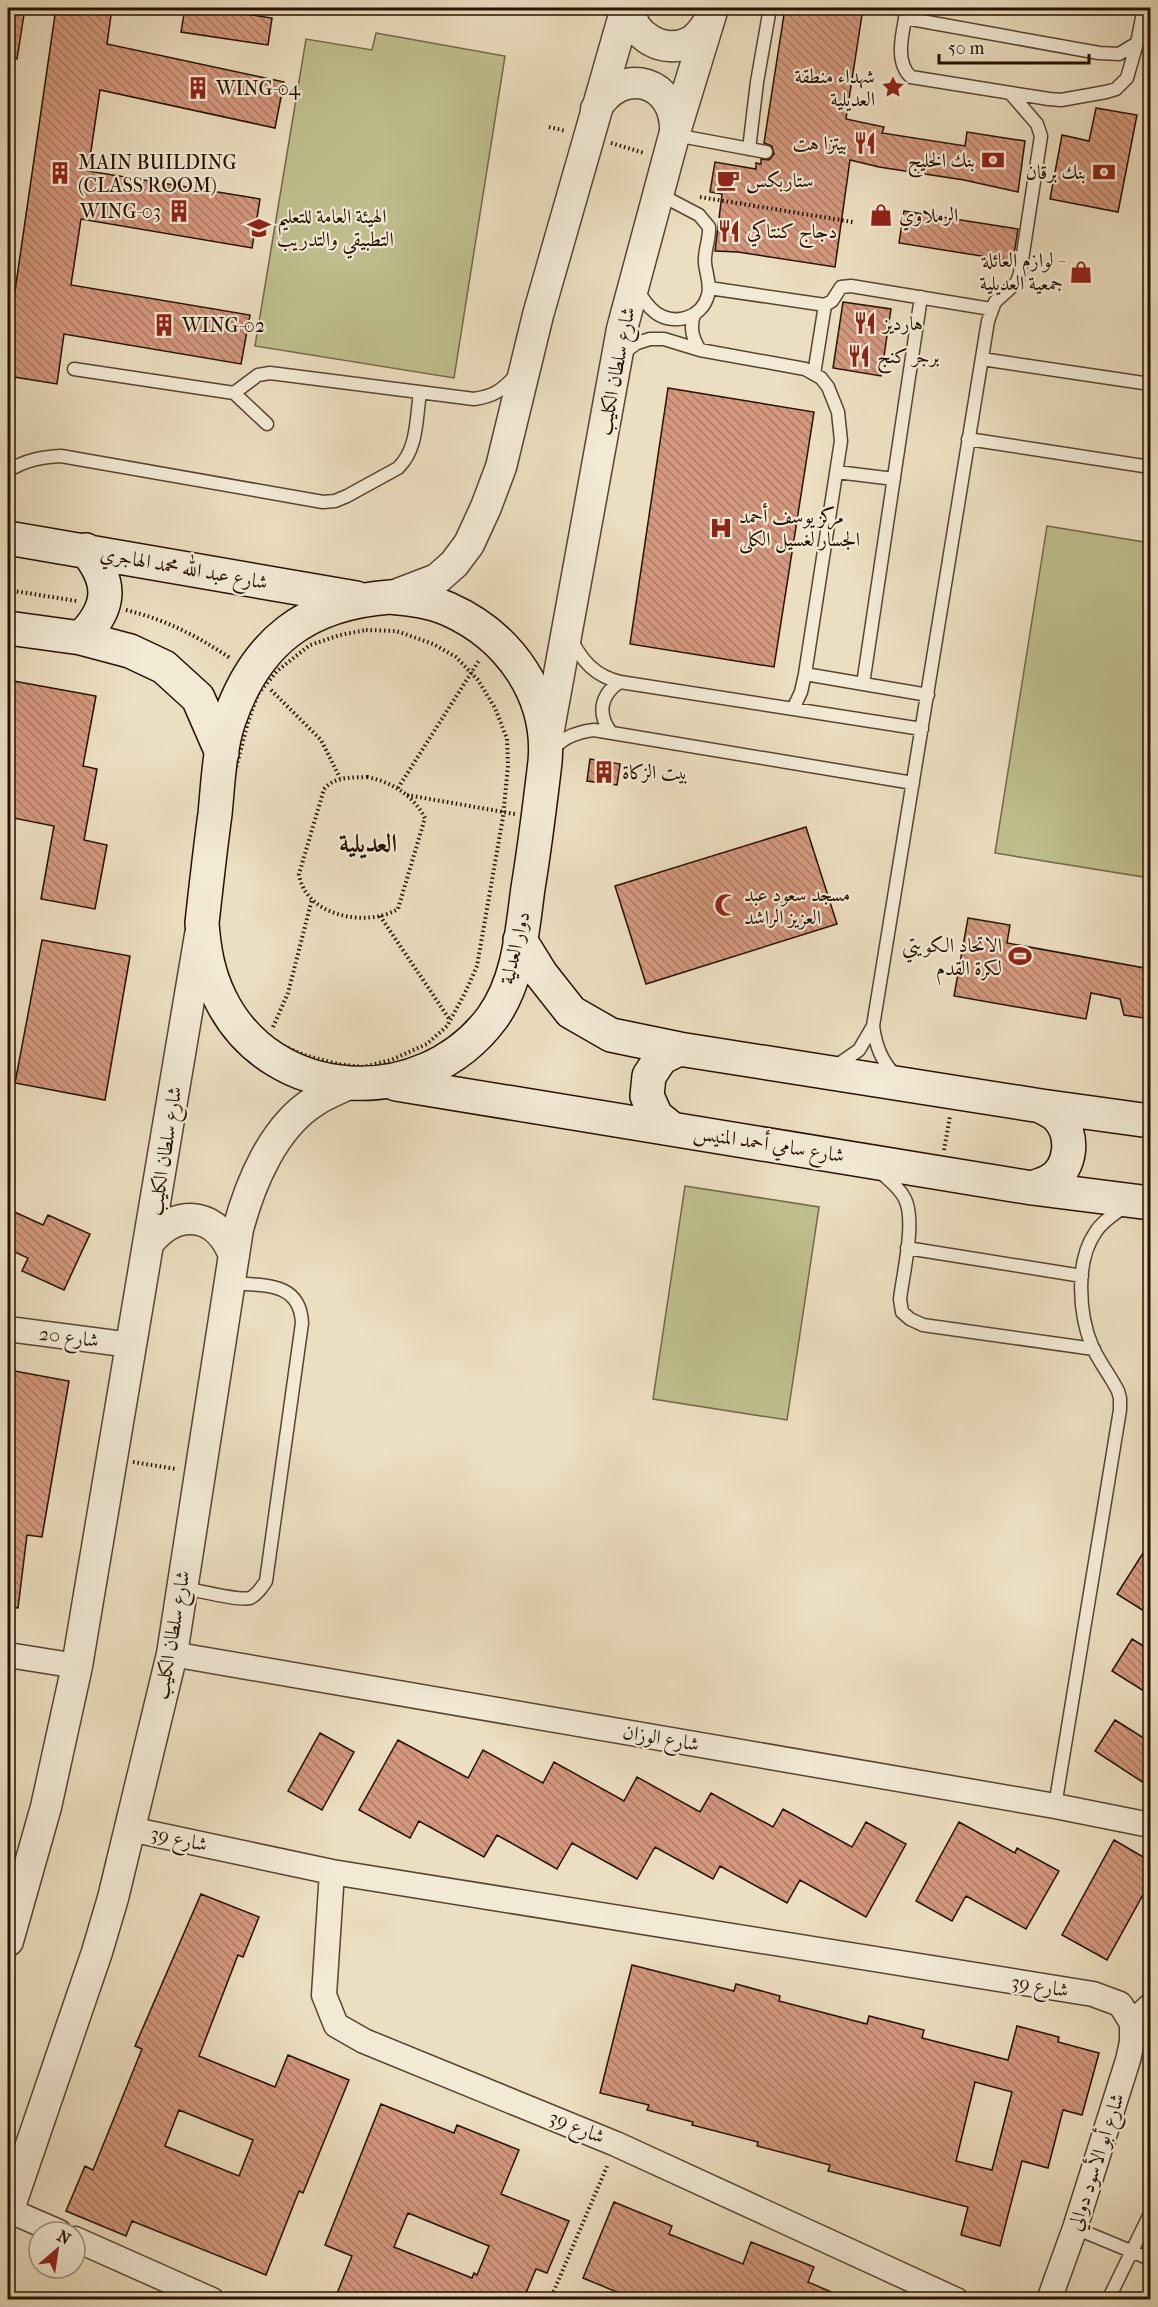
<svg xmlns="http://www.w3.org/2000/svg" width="1158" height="2307" viewBox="0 0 1158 2307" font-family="'IM FELL French Canon',Amiri,serif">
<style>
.garden{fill:#bfbf8d;stroke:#726846;stroke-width:1.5}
.building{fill:url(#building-back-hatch);stroke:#251100;stroke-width:1.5;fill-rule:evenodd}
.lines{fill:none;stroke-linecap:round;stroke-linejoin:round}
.service-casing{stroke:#574430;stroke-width:15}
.minor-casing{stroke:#574430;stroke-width:27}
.tertiary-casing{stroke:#574430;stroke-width:33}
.secondary-casing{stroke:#251100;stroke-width:36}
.path{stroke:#251100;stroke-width:4;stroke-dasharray:1.5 3;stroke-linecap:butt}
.service{stroke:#f3ead6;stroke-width:12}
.minor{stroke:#f3ead6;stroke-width:24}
.tertiary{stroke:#f3ead6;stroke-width:30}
.secondary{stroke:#f3ead6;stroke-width:33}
.labels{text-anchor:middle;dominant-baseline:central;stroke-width:4.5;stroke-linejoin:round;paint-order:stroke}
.poi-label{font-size:20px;fill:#251100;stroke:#f3ead6;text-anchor:start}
.street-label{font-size:20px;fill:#251100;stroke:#f3ead6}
.district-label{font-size:26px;font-weight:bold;fill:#251100;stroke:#f3ead6}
</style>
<defs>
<pattern id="building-back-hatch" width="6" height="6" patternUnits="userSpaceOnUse" patternTransform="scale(1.5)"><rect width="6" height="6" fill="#d4987e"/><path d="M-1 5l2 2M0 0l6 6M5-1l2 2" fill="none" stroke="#ac7b65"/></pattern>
</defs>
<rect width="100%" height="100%" fill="#ecdec0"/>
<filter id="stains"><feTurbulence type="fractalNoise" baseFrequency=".00333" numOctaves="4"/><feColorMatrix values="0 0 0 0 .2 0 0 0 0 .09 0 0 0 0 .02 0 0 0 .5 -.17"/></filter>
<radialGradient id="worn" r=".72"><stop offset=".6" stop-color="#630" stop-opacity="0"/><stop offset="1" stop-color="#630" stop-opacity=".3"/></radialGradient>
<path class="garden" d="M376,33L505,56L454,378L255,346L306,39L372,50Z
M1047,526L1150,543V878L995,853Z
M685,1186L819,1207L787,1420L653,1399Z"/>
<path class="building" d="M8,8H25L17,59L8,58Z
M56,8H112L107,44L284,82L275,128L100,90L88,171L260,199L252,248L81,219L71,285L250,315L241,364L64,334L57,384L8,376V339Z
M185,8H209L272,18L268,45L181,32Z
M785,8H863L846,119L884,127L882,133L965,146L967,132L1025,141L1018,192L964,180L879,167L850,160L835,267L738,252L715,251L722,194L710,192L715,162L756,169V163L761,164V159L769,160L774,154L772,146L764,143Z
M1096,108L1137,115L1118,212L1050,199L1062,135L1089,141Z
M904,211L1018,229L1013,261L899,243Z
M843,302L891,309L881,376L833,368Z
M668,388L814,412L774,667L630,644Z
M8,680L96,696L83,766L97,769L84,840L107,845L95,909L41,899L54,826L8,817Z
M590,759L620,764L617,785L587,781Z
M806,827L837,924L646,984L615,886Z
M968,918L1010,925L1007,943L1150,969V1019L1124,1015L1120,999L1091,993L1086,1019L954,996Z
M42,940L130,956L105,1100L15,1083Z
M8,1209L43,1225L48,1215L90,1234L64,1290L22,1271L28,1258L8,1249Z
M9,1370L69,1381L42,1537L27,1535L18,1608L8,1607Z
M1150,1542V1615L1117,1594Z
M1132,1639L1150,1650V1695L1112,1671Z
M1115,1720L1150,1742V1787L1095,1751Z
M320,1733L354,1752L322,1810L288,1791Z
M398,1740L468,1778L483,1750L543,1783L554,1762L624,1801L637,1777L700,1812L711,1793L773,1827L783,1809L852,1847L866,1822L906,1844L866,1917L800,1880L787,1903L720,1866L713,1879L655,1847L637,1879L572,1843L557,1869L497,1835L484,1857L419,1821L410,1838L359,1810Z
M959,1822L1015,1853L1017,1848L1059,1871L1026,1929L966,1896L952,1921L916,1901Z
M1114,1840L1150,1861V1882L1107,1960L1062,1935Z
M201,1894L259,1917L243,1957L238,1955L199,2056L275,2087L288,2055L349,2080L303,2193L299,2191L266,2275L132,2221L126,2236L66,2211L85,2166L93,2170L142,2049L135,2046ZM179,2110L253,2140L239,2176L165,2146Z
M632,1965L734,1991L736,1984L780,1996L779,2001L867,2024L869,2016L924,2030L922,2038L1008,2060L1017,2026L1059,2037L1058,2042L1099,2053L1082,2115L1063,2110L1048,2168L1022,2161L1000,2246L961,2235L968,2207L828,2171L830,2165L757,2146L758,2142L692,2125L693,2122L647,2110L649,2105L600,2093ZM975,2082L1012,2092L992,2170L956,2161Z
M381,2104L454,2133L457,2125L519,2150L501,2194L569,2221L547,2273L536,2269L523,2300H346L336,2296L352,2256L325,2245ZM408,2213L489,2246L477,2275L474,2273L472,2278L394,2247Z
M614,2202L672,2226L669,2234L743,2264L751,2242L814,2267L808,2282L850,2300H636L583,2278Z"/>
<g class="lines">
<g class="service-casing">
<path id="service" d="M907,8C904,28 893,61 911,77L1049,99L1061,100L1106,92L1116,89L1127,78L1137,43L1144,8
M905,18L1099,53L1119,54L1137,43
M675,135L766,152
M749,149L757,82L770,8
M636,288C642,298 647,306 656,313C675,326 702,318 708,295C711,284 706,274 705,263C704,250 710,239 709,227L699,215L659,194
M709,288L825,305
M694,314C690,328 692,338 700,350
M623,353L637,343L650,339H664L700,350L805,369L821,378L828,387L838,412L841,441L805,674L801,692L793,709
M982,359L1150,384
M74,369L234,393L267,424
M814,374L825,305L832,301L841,287L851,286L991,309
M234,393L258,375L270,373L474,399C494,396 501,391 515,376
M968,439L1150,467
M8,471C25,460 42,457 61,456L323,502L335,501L347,496L398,468C418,449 416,418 420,393
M837,472L894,479
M571,639C582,661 595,676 620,682L922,729
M805,674L928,695
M863,684L921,297
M610,731C597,713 601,694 620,682
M551,753C560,738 577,732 594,730L913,783
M836,1066L859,1050L873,1026
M896,1076C882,1062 876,1047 873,1026L988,321L995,302L1017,282L1020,273L1041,136L1037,124L1011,94
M879,1171C889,1180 900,1188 905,1199C916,1221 903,1274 900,1299L902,1312L910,1319L923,1325L1094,1349
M907,1248L1082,1276
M183,1588C197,1590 238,1601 250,1598C257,1595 262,1587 266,1581L302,1323C300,1281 263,1286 231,1283
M1055,1806L1120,1410V1398L1118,1391C1110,1375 1099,1362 1092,1346C1079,1315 1075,1262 1095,1233C1102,1221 1116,1213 1127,1205
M1075,2228L1150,2259
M1108,2300L1150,2214"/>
</g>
<g class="minor-casing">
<path id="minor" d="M8,1329L131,1345
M172,1654L1055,1806L1150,1825
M8,1655L77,1666
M130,1829L332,1872L1093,1994L1120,2004L1132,2023
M332,1872L324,1995L336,2025L364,2041L616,2144L956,2300
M1132,2023L1150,2006
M8,2210L59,2232
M75,2239L212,2300
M1049,2300L1075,2228L1128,2060L1132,2042V2023"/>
</g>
<g class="tertiary-casing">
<path id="tertiary" d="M630,8C631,36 664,55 690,42C699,37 704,29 709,21
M596,109C622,64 677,81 675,132
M390,597L437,579L454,564L469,544L486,507L501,467L538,315L626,8
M547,740L622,329L675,132L713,8
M150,1241C179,1206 219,1214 234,1256
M8,1941L46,1807L77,1666L200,935
M8,2212L97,1952L113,1898L172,1654L238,1229C250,1184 273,1127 315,1101C325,1094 337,1090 348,1084"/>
</g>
<g class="secondary-casing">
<path id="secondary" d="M8,538L356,598
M390,597C410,599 430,601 448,609C509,636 551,695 545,762C540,804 535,846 528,888C522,932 519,981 492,1018C423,1111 272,1105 220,998C208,973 204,950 202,923C206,887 210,850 215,814C218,784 219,752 228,723C255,642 306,603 390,597Z
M8,628L81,638L130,651L164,667L198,698L222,753
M81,638C111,608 113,583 86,550
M520,940L541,974L571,1012L611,1035L679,1049L1041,1106L1150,1121
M396,1084L1032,1188L1150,1203
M672,1129L656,1116L647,1096L649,1076L661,1058L679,1049
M1032,1188C1037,1186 1045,1184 1050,1181C1072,1168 1075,1134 1057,1116C1053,1112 1045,1109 1041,1106"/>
</g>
<path class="path" d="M549,127L566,131
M611,143L644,153
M700,197L853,222
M8,590L77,601
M126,610C166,620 196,635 230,658
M366,630L396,631L433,644L456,657L478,680L495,708L507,739L508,766L503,817L477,966L465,993L447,1026L427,1044L391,1060L363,1067L338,1064L304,1055L277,1043L259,1030L238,1010L229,995L212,940L213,911L232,783L248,722L258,694L277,671L310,645L340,635Z
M271,690L321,740L340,778
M367,777C392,782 413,795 425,818L398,909C366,928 305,916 299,874L324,789C335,776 352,778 367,777Z
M398,788L480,659
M407,795L515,814
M380,916L450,1020
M273,1027L288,993L312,899
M944,1150L950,1116
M133,1462L176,1469
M550,2300L608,2164"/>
<use href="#service" class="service"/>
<use href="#minor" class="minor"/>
<use href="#tertiary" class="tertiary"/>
<use href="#secondary" class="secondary"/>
</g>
<defs>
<g id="sight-bare" transform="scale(1.8)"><path d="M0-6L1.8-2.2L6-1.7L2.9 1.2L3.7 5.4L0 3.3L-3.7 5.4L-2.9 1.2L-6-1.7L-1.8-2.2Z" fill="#8f2418" stroke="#f3ead6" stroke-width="2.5" paint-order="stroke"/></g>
<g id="building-bare" transform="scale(1.8)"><path d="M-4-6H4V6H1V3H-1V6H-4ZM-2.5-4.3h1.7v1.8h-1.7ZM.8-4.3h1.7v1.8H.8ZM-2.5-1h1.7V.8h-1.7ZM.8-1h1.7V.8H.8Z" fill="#8f2418" stroke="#f3ead6" stroke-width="2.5" paint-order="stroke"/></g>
<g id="restaurant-bare" transform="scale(1.8)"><path d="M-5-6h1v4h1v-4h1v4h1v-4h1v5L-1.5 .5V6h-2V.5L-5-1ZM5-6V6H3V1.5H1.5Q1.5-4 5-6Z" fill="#8f2418" stroke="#f3ead6" stroke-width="2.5" paint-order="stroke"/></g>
<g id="bank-bare" transform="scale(1.8)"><path d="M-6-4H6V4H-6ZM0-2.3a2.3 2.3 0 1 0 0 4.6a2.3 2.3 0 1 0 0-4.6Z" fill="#8f2418" stroke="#f3ead6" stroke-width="2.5" paint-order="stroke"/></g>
<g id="cafe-bare" transform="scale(1.8)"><path d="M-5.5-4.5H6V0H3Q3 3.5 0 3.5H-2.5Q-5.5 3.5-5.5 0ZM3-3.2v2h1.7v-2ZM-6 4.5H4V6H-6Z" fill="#8f2418" stroke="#f3ead6" stroke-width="2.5" paint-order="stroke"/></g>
<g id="shop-bare" transform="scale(1.8)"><path d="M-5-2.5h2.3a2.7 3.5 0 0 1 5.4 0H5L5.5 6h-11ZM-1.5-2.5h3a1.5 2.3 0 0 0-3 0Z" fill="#8f2418" stroke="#f3ead6" stroke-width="2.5" paint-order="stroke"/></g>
<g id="university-bare" transform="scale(1.8)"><path d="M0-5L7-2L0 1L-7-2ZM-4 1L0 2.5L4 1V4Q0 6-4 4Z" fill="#8f2418" stroke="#f3ead6" stroke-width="2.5" paint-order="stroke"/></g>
<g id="hospital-bare" transform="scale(1.8)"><path d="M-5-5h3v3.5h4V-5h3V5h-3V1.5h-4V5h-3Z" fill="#8f2418" stroke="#f3ead6" stroke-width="2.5" paint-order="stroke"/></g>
<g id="mosque-bare" transform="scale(1.8)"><path d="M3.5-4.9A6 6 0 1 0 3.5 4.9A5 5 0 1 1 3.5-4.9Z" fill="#8f2418" stroke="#f3ead6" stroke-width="2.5" paint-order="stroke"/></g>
<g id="stadium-bare" transform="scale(1.8)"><path d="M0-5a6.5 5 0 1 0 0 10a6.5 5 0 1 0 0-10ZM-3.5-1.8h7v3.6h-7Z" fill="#8f2418" stroke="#f3ead6" stroke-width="2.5" paint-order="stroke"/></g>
</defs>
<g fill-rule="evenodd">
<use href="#sight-bare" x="893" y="87"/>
<use href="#building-bare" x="198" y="88"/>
<use href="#restaurant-bare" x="865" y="143"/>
<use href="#bank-bare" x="993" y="160"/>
<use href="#bank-bare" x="1104" y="172"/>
<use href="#building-bare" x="60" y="173"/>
<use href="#cafe-bare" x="728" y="180"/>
<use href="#building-bare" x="179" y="211"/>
<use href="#shop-bare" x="881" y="215"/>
<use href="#university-bare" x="259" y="228"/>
<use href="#restaurant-bare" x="729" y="231"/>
<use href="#shop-bare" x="1081" y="272"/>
<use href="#restaurant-bare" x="865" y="323"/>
<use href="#building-bare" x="164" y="325"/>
<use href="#restaurant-bare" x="859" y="356"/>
<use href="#hospital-bare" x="721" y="528"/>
<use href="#building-bare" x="604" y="772"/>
<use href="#mosque-bare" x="726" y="905"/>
<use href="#stadium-bare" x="1020" y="956"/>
</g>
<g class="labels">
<g class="poi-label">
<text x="875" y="76" text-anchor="end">شهداء منطقة<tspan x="875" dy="23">العديلية</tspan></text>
<text x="216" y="88">WING-04</text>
<text x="847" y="143" text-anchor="end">بيتزا هت</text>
<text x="975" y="160" text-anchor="end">بنك الخليج</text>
<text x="78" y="162">MAIN BUILDING<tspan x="78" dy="23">(CLASS ROOM)</tspan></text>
<text x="1086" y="172" text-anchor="end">بنك برقان</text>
<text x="746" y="180">ستاربكس</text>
<text x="161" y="211" text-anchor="end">WING-03</text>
<text x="899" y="215">الرملاوي</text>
<text x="277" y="216">الهيئة العامة للتعليم<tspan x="277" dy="23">التطبيقي والتدريب</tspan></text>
<text x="747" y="231">دجاج كنتاكي</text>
<text x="1063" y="260" text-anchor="end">لوازم العائلة -<tspan x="1063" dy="23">جمعية العديلية</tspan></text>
<text x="883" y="323">هارديز</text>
<text x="182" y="325">WING-02</text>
<text x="877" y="356">برجر كنج</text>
<text x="739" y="516">مركز يوسف أحمد<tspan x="739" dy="23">الجسار لغسيل الكلى</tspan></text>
<text x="622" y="772">بيت الزكاة</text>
<text x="744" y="894">مسجد سعود عبد<tspan x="744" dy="23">العزيز الراشد</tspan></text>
<text x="1002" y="945" text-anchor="end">الاتحاد الكويتي<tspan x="1002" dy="23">لكرة القدم</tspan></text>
</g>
<g class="street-label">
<text transform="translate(616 371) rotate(-79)">شارع سلطان الكليب</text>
<text transform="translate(184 568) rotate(10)">شارع عبد الله محمد الهاجري</text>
<text transform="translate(515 948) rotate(-77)">دوار العدلية</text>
<text transform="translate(769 1144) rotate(9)">شارع سامي أحمد المنيس</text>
<text transform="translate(165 1151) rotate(-81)">شارع سلطان الكليب</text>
<text transform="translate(69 1337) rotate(7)">شارع 20</text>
<text transform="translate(172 1635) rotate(-80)">شارع سلطان الكليب</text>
<text transform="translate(661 1738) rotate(10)">شارع الوزان</text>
<text transform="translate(179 1839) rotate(12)">شارع 39</text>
<text transform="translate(1040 1986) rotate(9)">شارع 39</text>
<text transform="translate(577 2127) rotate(22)">شارع 39</text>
<text transform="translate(1096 2162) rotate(-72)">شارع أبو الأسود دوالي</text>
</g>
<g class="district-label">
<text x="368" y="843">العديلية</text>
</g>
</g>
<rect width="1158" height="2307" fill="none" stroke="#ecdec0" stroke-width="30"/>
<rect x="9" y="9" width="1140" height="2289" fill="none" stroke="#251100" stroke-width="3"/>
<rect x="15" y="15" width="1128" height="2277" fill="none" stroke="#251100" stroke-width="1.5"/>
<g transform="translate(57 2250) rotate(29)"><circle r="28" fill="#f3ead6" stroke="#a19380" stroke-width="1.5"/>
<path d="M0-4.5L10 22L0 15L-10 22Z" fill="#8f2418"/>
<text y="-9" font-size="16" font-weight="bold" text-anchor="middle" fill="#251100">N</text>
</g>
<path d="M939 54v9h150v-9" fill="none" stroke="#251100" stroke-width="3"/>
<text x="948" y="54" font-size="18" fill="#251100" stroke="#f3ead6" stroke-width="4.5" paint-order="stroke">50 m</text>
<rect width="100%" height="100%" filter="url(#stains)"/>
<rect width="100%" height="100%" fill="url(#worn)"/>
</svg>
